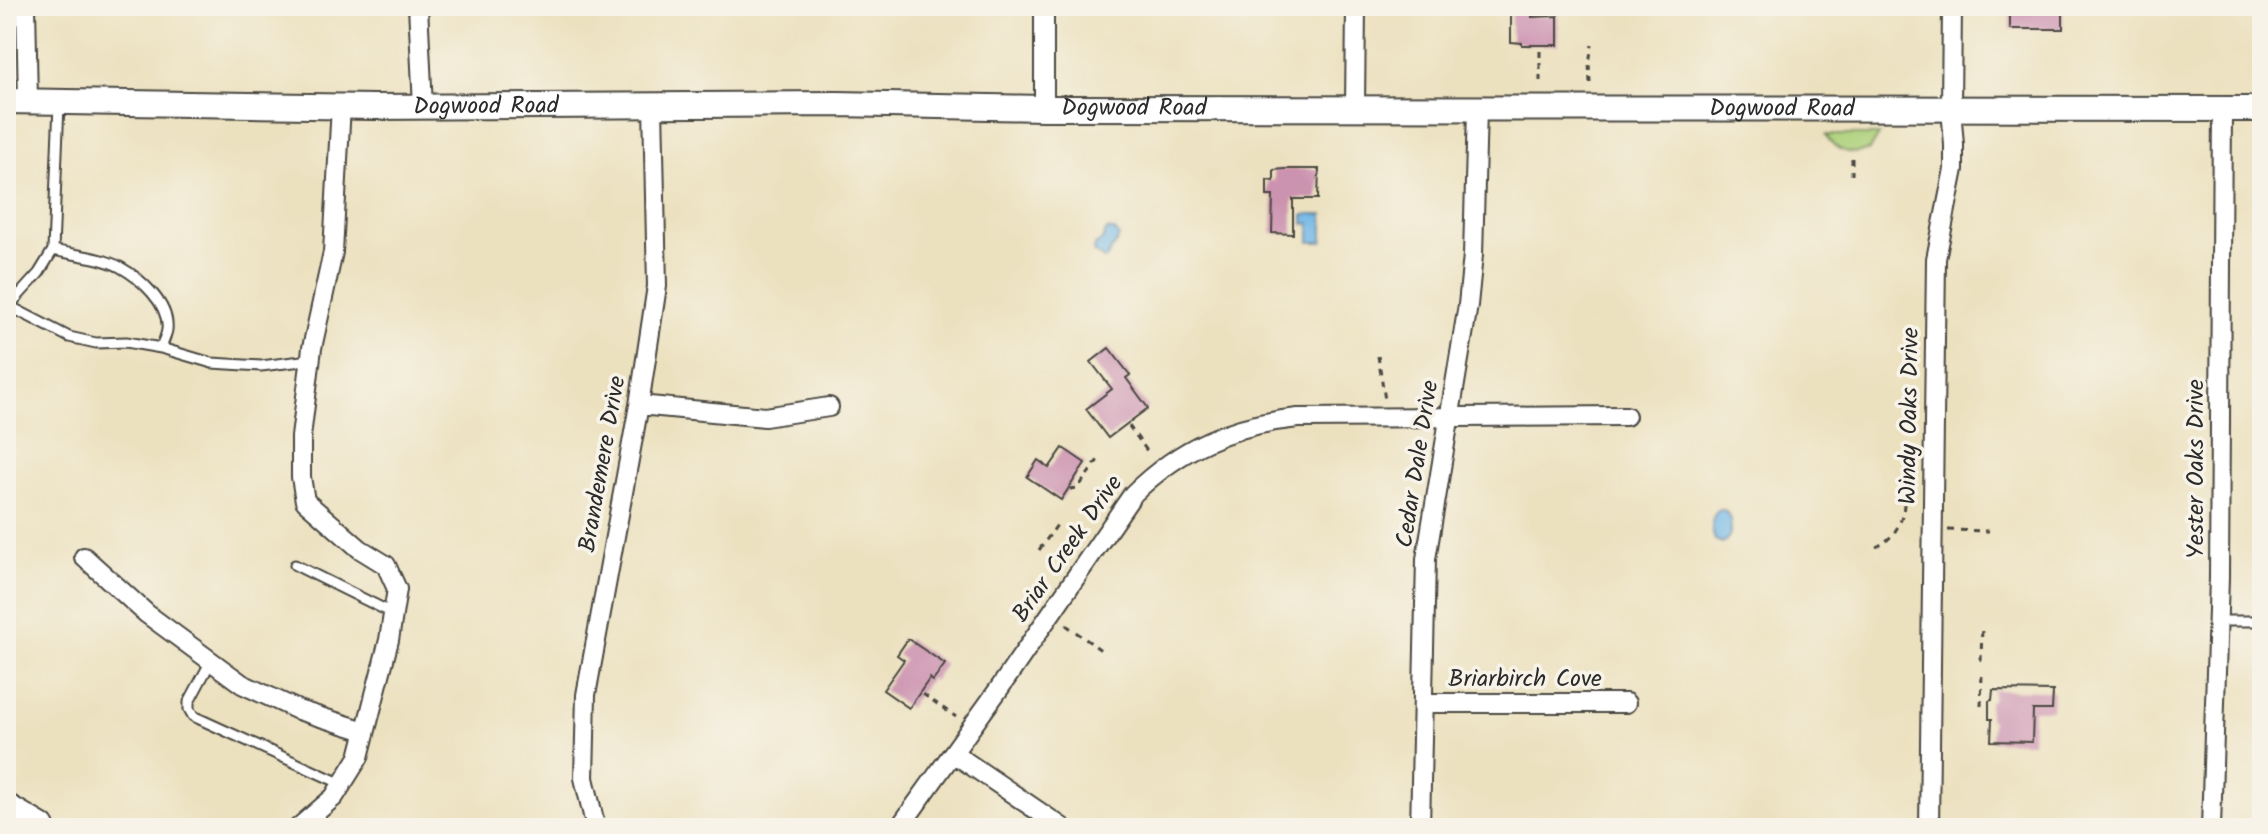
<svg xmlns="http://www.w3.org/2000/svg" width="2268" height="834" viewBox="0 0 2268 834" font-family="Kalam,sans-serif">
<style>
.green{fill:#add17a;stroke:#6c7e52;stroke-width:2}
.water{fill:#71b7e7;stroke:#4e7189;stroke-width:2}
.building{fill:#cc93b0}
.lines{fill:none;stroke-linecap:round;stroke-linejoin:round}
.lane-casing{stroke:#484641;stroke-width:13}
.street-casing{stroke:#484641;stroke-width:22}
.secondary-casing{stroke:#484641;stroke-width:28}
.primary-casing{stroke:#484641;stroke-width:32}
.path{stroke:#484641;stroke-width:3;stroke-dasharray:6 6;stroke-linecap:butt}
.lane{stroke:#fff;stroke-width:9}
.street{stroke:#fff;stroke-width:18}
.secondary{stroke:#fff;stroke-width:24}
.primary{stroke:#fff;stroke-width:28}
.labels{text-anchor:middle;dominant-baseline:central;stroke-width:7;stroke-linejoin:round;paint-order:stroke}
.street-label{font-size:24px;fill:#2b2b2b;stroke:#f7f3e8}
</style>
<rect width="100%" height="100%" fill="#f7f3e8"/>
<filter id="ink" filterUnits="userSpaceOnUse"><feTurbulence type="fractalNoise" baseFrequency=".0125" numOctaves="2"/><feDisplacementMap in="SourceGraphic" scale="16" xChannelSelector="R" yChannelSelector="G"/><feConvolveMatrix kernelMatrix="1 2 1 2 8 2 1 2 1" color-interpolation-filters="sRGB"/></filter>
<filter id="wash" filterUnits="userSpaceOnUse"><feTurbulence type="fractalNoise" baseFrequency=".006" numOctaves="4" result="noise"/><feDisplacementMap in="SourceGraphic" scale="32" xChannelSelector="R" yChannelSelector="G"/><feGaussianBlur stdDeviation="1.8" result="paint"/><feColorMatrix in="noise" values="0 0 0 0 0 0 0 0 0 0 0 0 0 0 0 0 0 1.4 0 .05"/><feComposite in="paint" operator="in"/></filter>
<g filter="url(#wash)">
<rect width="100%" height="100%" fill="#ece1bf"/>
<path class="green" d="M1826,135H1879L1870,150C1852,156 1835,152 1826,135Z"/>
<path class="water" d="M1310,214H1323V242H1310V223L1304,224V215Z
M1107,230L1115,231L1119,236C1116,245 1111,249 1107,258L1104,259L1094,252L1095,245L1101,241Z
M1719,510H1724C1733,518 1734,537 1722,543L1715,540C1711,531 1710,516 1719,510Z"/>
<g id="blocks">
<path class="building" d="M1511,6H1532V17L1558,16V45H1522V43L1511,42Z
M2010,6H2063V29H2010Z
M1285,169H1319L1318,199H1293V234L1272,233L1273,196H1267V180L1274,181V170Z
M1109,348L1130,375L1126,378L1148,408L1108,438L1086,409L1112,389L1091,362Z
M1063,448L1085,463L1061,500L1027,477L1038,460L1049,468Z
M908,639L945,664L933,681L930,678L909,708L883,690L904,660L897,655Z
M1993,690L2053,691L2052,710H2033L2032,742L1991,741L1992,719H1989V701L1992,700Z"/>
</g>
</g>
<g filter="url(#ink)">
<use href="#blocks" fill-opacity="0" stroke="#484641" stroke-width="2"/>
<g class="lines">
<g class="lane-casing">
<path id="lane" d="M53,250C74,255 101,257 120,267C140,278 170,304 167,330C166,336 163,343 161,348
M6,306H9L39,273L53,250L59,104
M9,306L69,337L96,343L126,342L161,348L212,363L261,366L310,360
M295,565L392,613
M2218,621H2262
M211,661L189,702V709L193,716L342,784"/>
</g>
<g class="street-casing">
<path id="street" d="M26,6L28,101
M418,6L423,107
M1355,107L1356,6
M1044,108V6
M639,405L765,417L829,407
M84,557L147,614L242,684L298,710L365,731
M1424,703H1626
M953,753L1063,828
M298,828L334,797L359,757L389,640L397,589L386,565L360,549L305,501L301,477V437L312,348L333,252L341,105
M596,828L584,778L586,695L639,405L657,286L653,106
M899,828L1001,686L1133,494C1181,447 1231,425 1298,418L1626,416
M1420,828L1426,559L1468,305L1473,255L1477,109
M1929,828L1936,259L1954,169V145L1951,108L1952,6
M2211,828L2219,578L2222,110"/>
</g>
<g class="secondary-casing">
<g id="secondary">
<path id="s1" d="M6,101L374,107L837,104L1044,108L2262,109"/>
</g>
</g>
<g class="primary-casing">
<path id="primary" d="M6,808L40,828"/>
</g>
<path class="path" d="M1540,51V82
M1590,83L1589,63L1592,45
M1852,158V175
M1378,356L1385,400
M1129,426L1150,455
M1070,489L1078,488L1100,457
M1948,530L1989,531
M1876,547C1894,539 1904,521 1904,502
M1039,550L1057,525
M1066,625L1105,653
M1981,661L1982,625
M923,694L956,717
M1981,706L1982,673"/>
<use href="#lane" class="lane"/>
<use href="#street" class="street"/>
<use href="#secondary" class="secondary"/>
<use href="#primary" class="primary"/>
</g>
</g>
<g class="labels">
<g class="street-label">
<text stroke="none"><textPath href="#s1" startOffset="480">Dogwood Road</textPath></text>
<text stroke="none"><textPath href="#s1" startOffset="1128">Dogwood Road</textPath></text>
<text stroke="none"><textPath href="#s1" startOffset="1776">Dogwood Road</textPath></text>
<text transform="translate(1910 416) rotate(-89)">Windy Oaks Drive</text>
<text transform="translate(603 464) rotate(-80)">Brandemere Drive</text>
<text transform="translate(1418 464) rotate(-81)">Cedar Dale Drive</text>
<text transform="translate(2196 469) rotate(-90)">Yester Oaks Drive</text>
<text transform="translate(1068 549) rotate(-55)">Briar Creek Drive</text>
<text x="1525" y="679">Briarbirch Cove</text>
</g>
</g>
<rect width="2268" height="834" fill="none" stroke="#f7f3e8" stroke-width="32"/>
</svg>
